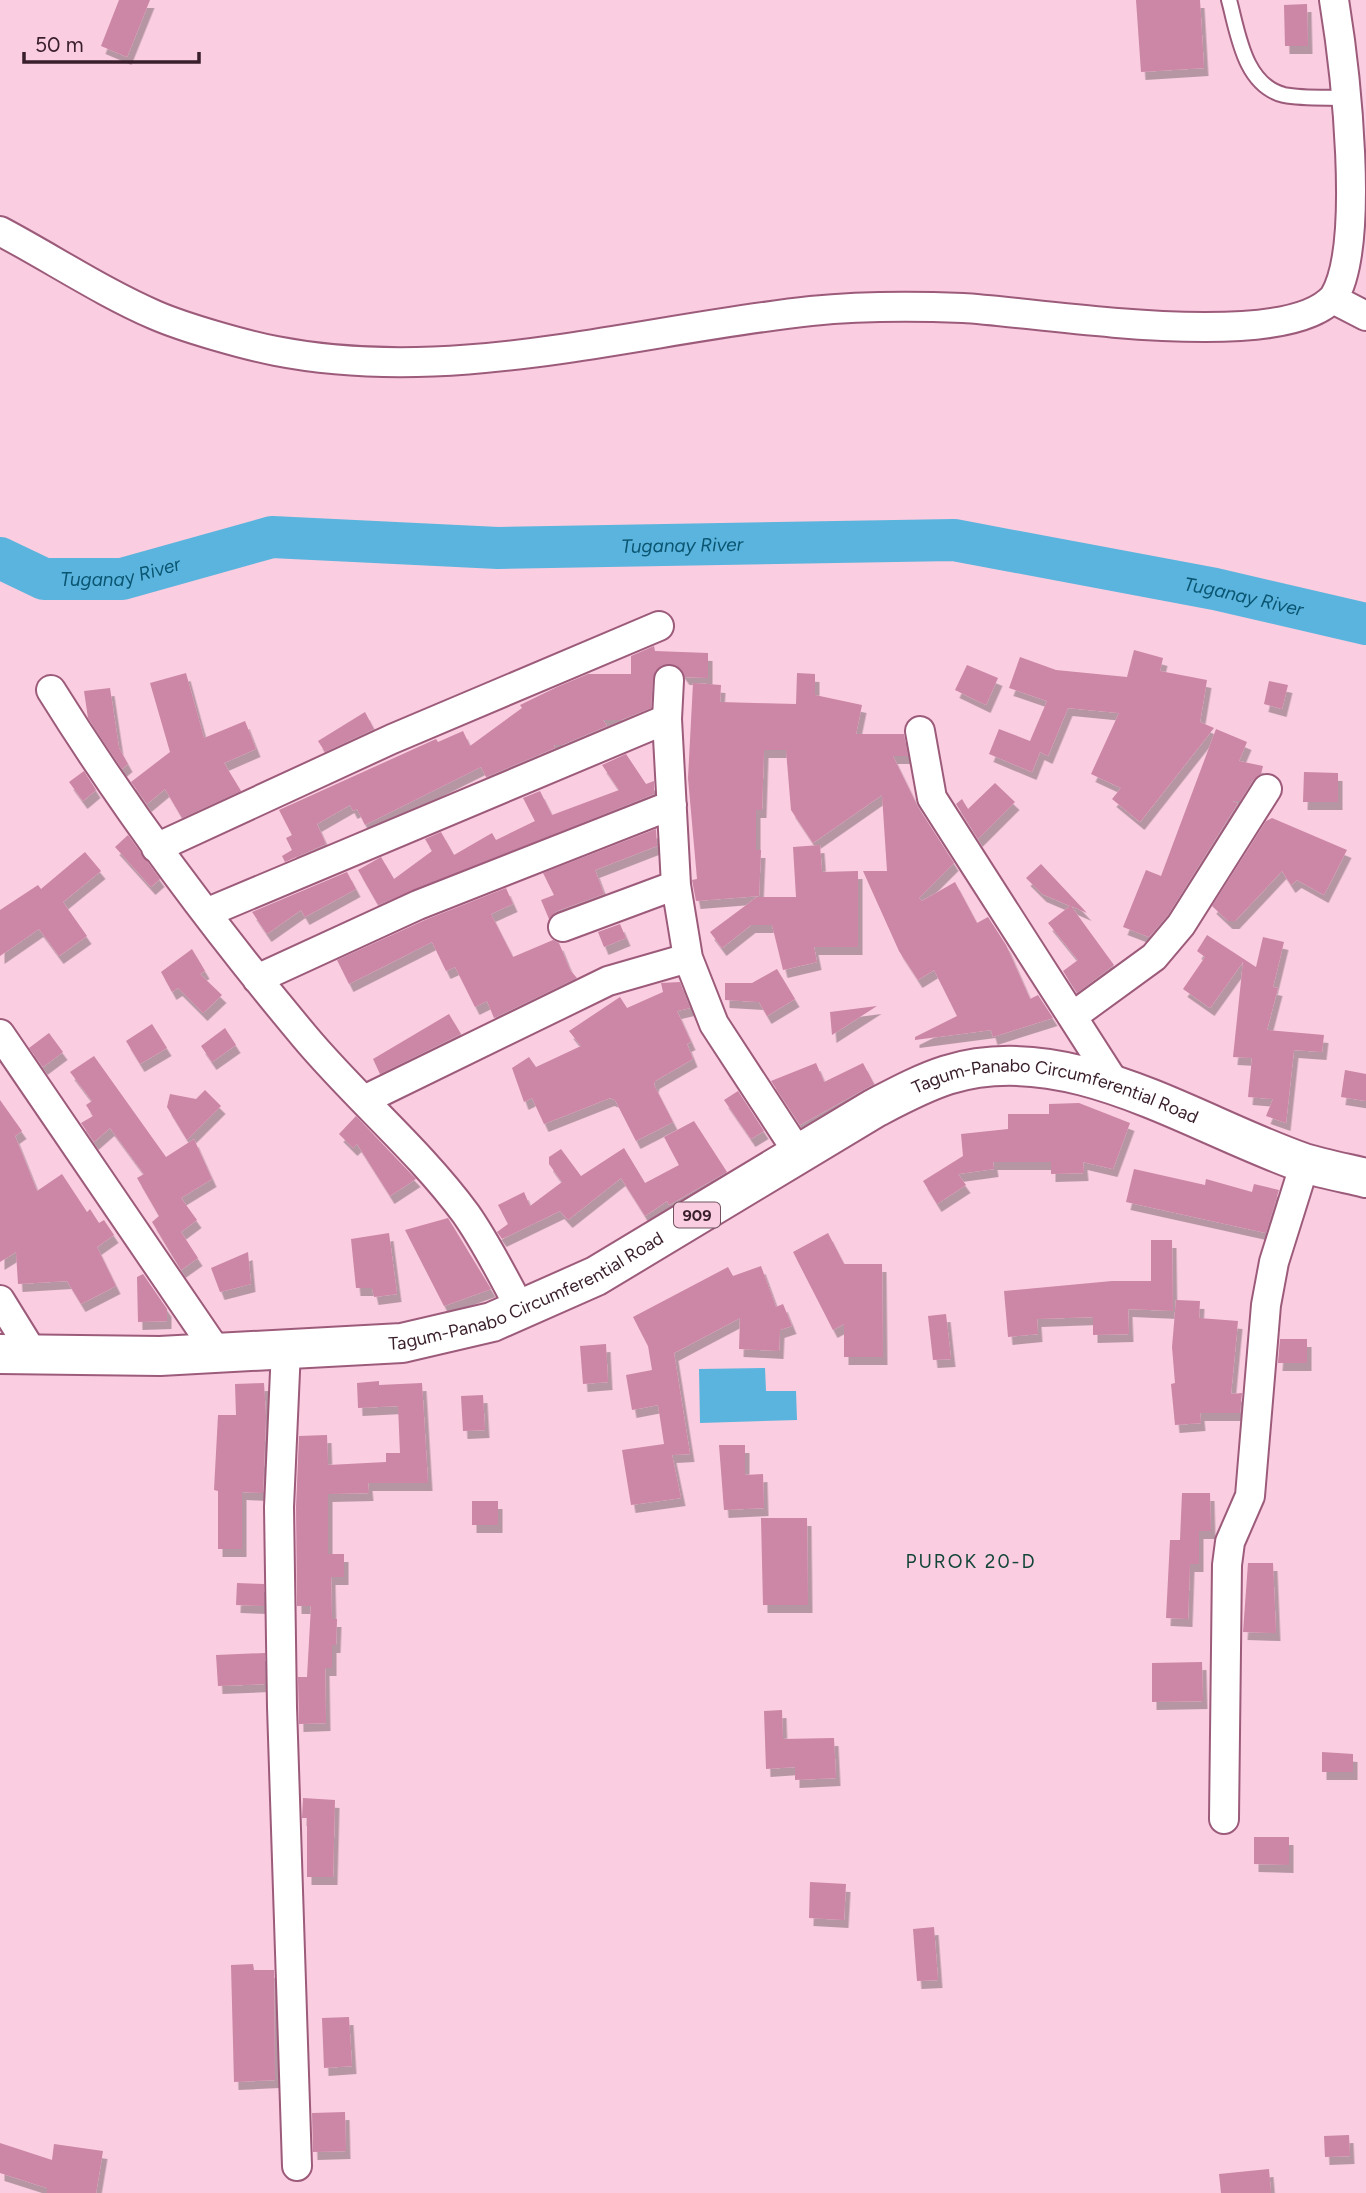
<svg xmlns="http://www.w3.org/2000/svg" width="1366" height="2193" viewBox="0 0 1366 2193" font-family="Figtree,sans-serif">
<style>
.water{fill:#5ab4dd}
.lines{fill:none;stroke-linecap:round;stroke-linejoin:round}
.river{stroke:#5ab4dd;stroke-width:42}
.building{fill:#cc86a6;filter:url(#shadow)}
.lane-casing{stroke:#9c5b7a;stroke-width:18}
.street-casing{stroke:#9c5b7a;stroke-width:32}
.primary-casing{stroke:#9c5b7a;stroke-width:42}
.lane{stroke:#fff;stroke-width:14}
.street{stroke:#fff;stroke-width:28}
.primary{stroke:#fff;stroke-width:38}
.labels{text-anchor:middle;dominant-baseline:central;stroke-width:7;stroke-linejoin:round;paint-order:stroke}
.shield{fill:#facde0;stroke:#735261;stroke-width:2}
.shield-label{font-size:16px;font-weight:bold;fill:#391e2b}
.street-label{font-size:18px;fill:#391e2b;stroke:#facde0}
.water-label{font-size:19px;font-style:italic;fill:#0a5571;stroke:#facde0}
.neighbourhood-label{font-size:19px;letter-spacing:2px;fill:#134638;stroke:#facde0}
</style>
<defs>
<filter id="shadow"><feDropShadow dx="4.5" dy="8" stdDeviation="0" flood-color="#0004"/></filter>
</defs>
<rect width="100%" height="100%" fill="#facde0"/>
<path class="water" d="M765,1368L766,1391H796L797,1420L700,1423L699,1369Z"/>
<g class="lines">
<path class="river" id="s1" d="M0,558L44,579H122L272,537L498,548L954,540L1215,589L1366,624"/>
</g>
<path class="building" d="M119,0H150L127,57L101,46Z
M1136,0H1200L1204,68L1141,72Z
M1307,4L1308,46H1285L1284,5Z
M654,646L655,651L708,653V678L685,677L677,666L662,665L653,678L651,708L621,720H603L607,726L562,745H554L555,748L486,777L481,767L365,825L357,809L353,811L350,805L317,824L326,844L285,862L282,856L292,850L286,838L292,835L279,810L436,739L438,742L463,731L470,746L522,708L520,705L557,687L588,674H631V656Z
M1134,650L1163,658L1160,671L1207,680L1200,722L1214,728L1140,822L1112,799L1121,788L1091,774L1119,713L1068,708L1048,756L1040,752L1032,772L989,754L999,729L1030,741L1047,701L1009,688L1020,657L1056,670L1127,677Z
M967,665L998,678L986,705L955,690Z
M186,673L204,738L245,721L256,749L224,763L241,791L182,818L165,789L147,804L131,782L170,752L150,683Z
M797,673L815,674V695L862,705L856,734H904L908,756H893L918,807L954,863L919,898L922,901L955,882L977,923L988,917L1006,945L1030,999L1038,995L1053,1018L993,1037L991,1030L915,1040V1037L957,1016L934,970L918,980L899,951L863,871H887L882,795L813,843L791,810L786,750H764L762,810H756V850H761L759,896L696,901L692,880L697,879L688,778L693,683L721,685L720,702L796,704Z
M1269,681L1288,685L1282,709L1264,704Z
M110,688L119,748L128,764L122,769L88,718L84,691Z
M365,712L374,729L325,752L318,741Z
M1216,729L1247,742L1239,761L1263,766L1261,774L1253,780L1240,801H1232L1238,803L1168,915L1149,937L1123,927L1146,870L1161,876Z
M626,754L646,784L654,781V794L378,905L358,870L381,857L394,879L432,851L425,839L441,832L454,855L492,833L496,840L535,821L523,798L540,791L552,815L619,790L602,765Z
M84,771L96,790L83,801L69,782Z
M1304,772L1338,773V802H1303Z
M995,783L1015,802L978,839L956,804L962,799L968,809Z
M1272,818L1347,850L1324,895L1297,880L1291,885L1282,871L1235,921H1228L1212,906L1266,821Z
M656,829L657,846L595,870L604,894L557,911L549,919L541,900L554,895L543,873Z
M128,835L160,879L151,887L115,847Z
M820,845L822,872L858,871V947H814L817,962L783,970L772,925H751L722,948L710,932L757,897H796L793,847Z
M85,852L101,871L63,902L87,936L59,956L39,929L0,956V910L38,885L41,889Z
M1041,864L1087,913L1071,906L1114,965L1077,993L1063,971L1078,960L1048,923L1070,906L1042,894L1026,878Z
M347,872L356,889L305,917L301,910L267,934L252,912Z
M506,888L513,904L491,914L513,957L553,940L559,943L570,970L577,978L494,1018L487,1001L475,1007L455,967L446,971L432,942L349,984L337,960L425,920Z
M620,924L626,938L604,947L598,932Z
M1207,935L1256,967L1263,937L1284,942L1273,987L1278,988L1267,1030L1324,1035L1322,1052L1294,1050L1286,1123L1266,1116L1273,1099L1248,1097L1252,1058L1233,1057L1243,962L1210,1008L1183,989L1205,957L1197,951Z
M192,949L205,971L200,974L222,995L203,1013L178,988L172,992L161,972Z
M777,969L795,999L767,1016L759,1002L725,1000V983H752Z
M680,982L690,1008L677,1011L691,1042L687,1044L693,1059L655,1081L654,1085L673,1122L636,1141L615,1100L610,1098L544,1124L532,1098L524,1102L512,1068L529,1057L536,1067L581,1046L569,1031L620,997L627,1008L663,992L661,983Z
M877,1006L832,1035L830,1012Z
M449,1014L461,1034L380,1074L373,1059Z
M152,1024L167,1048L140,1064L126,1041Z
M225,1028L236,1045L212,1062L201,1046Z
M49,1033L63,1052L43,1067L29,1048Z
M94,1056L166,1157L194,1139L212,1179L181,1198L197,1220L181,1232L198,1258L181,1270L152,1222L159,1216L137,1178L144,1174L110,1128L94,1142L81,1123L93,1116L86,1105L92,1101L70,1072Z
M816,1063L824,1082L863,1063L874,1084L800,1125L771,1081Z
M1345,1070L1366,1074V1101L1341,1097Z
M205,1090L221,1106L187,1140L167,1107L170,1094L196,1099Z
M738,1091L764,1131L751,1139L724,1100Z
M0,1100L22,1131L15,1136L37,1191L62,1174L87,1212L90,1209L99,1223L104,1220L114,1235L97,1247L116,1286L81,1304L67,1281L18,1284L16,1252L0,1262Z
M1079,1103L1130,1123L1113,1169L1083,1162L1084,1173L1051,1174V1162H993L994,1169L958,1174L966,1185L937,1204L923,1181L963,1156L961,1134L1008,1129V1114H1049V1104Z
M356,1116L395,1157L416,1179L390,1196L357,1144L353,1148L339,1134Z
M694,1121L727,1172L697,1189L669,1205L667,1201L645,1216L621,1178L568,1220L560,1211L502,1239L497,1232L508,1224L498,1205L524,1192L530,1206L562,1182L549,1164V1157L561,1149L581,1176L624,1148L645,1183L679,1165L664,1137Z
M1134,1169L1205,1185L1206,1179L1252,1192L1254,1184L1279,1190L1266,1233L1126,1202Z
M448,1218L491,1289L444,1306L405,1230Z
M389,1233L397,1294L374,1297L372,1288H356L351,1239Z
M828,1233L844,1264H882L883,1357H844V1324L833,1330L793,1252Z
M1151,1240H1172L1173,1311L1128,1309L1129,1334L1093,1335V1317L1037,1319L1038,1334L1008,1337L1004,1291L1112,1281H1151Z
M248,1252L251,1284L220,1292L211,1268Z
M761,1266L776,1307L783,1304L792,1326L780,1330L779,1351L739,1349L740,1318L674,1353L690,1454L672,1455L681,1498L631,1505L622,1450L664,1444L658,1405L632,1410L626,1375L652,1370L648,1346L633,1317L728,1267L733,1276Z
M143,1274L167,1309V1321L138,1322L137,1277Z
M1176,1300L1200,1301L1199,1318L1238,1321L1231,1394L1242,1393L1240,1413H1200L1201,1423L1175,1425L1171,1384L1175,1383L1172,1347Z
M946,1314L951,1359L933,1360L928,1316Z
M1280,1339H1307V1363H1278Z
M606,1344L608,1382L583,1384L580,1346Z
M379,1381V1385L422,1383L428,1483H368L369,1493L328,1494V1554H344V1577H331L332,1619H337L336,1645H332V1668H325L326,1723L299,1724L298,1677H307L311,1606H297L296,1507L299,1436L327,1435L328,1465L386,1462V1453H400L398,1406L358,1408L357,1383Z
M264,1383L266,1417L263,1493L242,1492V1549H218V1491L214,1490L218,1415H236L235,1384Z
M483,1395L485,1430L463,1431L461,1396Z
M719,1445H745V1475L763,1474L764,1508L724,1510Z
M1182,1493H1210L1211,1531H1199V1564H1190L1188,1619L1166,1618L1170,1540H1180Z
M472,1501H498V1525H472Z
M761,1518H807L808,1605H763Z
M1248,1563H1273L1276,1633L1243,1632Z
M237,1583L264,1584V1606L236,1605Z
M265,1653V1684L218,1686L216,1655Z
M1202,1662L1203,1701L1152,1702V1663Z
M782,1710L783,1739L834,1738L836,1778L795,1780V1767L766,1769L764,1711Z
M1322,1752L1353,1754V1772H1322Z
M303,1798L335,1800L333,1877H307V1818H302Z
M1254,1837H1289V1865L1254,1864Z
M810,1882L846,1884L844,1920L809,1918Z
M934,1927L938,1980L917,1981L913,1929Z
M253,1964L254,1970H274L275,2080L234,2082L231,1965Z
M349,2017L352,2066L324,2068L322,2018Z
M345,2112L346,2151L313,2152L312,2113Z
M1349,2135L1350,2156L1325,2157L1324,2136Z
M0,2143L52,2160L54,2144L103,2151L96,2193H47V2188L0,2173Z
M1269,2169L1271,2193H1221L1219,2174Z"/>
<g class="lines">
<g class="lane-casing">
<path id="lane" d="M1229,0C1238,33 1244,85 1284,95C1304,99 1329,97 1349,98"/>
</g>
<g class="street-casing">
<path id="street" d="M0,231C51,258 102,292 155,315C185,328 245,345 276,351C455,386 635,330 811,311C861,306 913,306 963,308C1039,312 1283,355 1334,297C1366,244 1345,67 1334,0
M1333,299L1366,316
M669,680L667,719L676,885L688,958L714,1024L799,1154
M51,690C127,812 213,927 305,1037C356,1098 418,1149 466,1214C487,1244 504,1278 521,1310
M920,731L932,798L1116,1085
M156,848L392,739L659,626
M206,913L667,719
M563,927L676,885
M257,979L418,905L672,805
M1073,1016L1154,957L1181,925L1267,789
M0,1034L217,1352
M364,1100L608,981L688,958
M0,1300L34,1355
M286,1349L279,1507L282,1707L297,2166
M1224,1819L1227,1565L1230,1542L1250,1496L1266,1305L1274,1262L1305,1163"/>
</g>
<g class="primary-casing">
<g id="primary">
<path id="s2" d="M0,1354L160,1356L402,1343L492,1322L596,1276L875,1108C898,1096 922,1083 947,1075C1068,1037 1194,1125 1304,1163C1324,1169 1345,1173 1366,1178"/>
</g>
</g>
<use href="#lane" class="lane"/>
<use href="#street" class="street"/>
<use href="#primary" class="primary"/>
</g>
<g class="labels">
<rect class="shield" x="674" y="1202.5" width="46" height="25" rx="5"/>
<g class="shield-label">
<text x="697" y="1215">909</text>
</g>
<g class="street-label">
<text stroke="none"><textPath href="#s2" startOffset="1125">Tagum-Panabo Circumferential Road</textPath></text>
<text stroke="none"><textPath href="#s2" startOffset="537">Tagum-Panabo Circumferential Road</textPath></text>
</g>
<g class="water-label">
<text stroke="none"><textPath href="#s1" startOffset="693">Tuganay River</textPath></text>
<text stroke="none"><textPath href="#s1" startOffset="126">Tuganay River</textPath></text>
<text stroke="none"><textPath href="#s1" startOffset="1260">Tuganay River</textPath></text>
</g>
<g class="neighbourhood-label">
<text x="971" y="1561">PUROK 20-D</text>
</g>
</g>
<path d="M24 52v10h175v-10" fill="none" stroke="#391e2b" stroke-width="3.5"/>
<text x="35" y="52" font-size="21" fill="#391e2b" stroke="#facde0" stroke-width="5" paint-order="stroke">50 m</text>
</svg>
